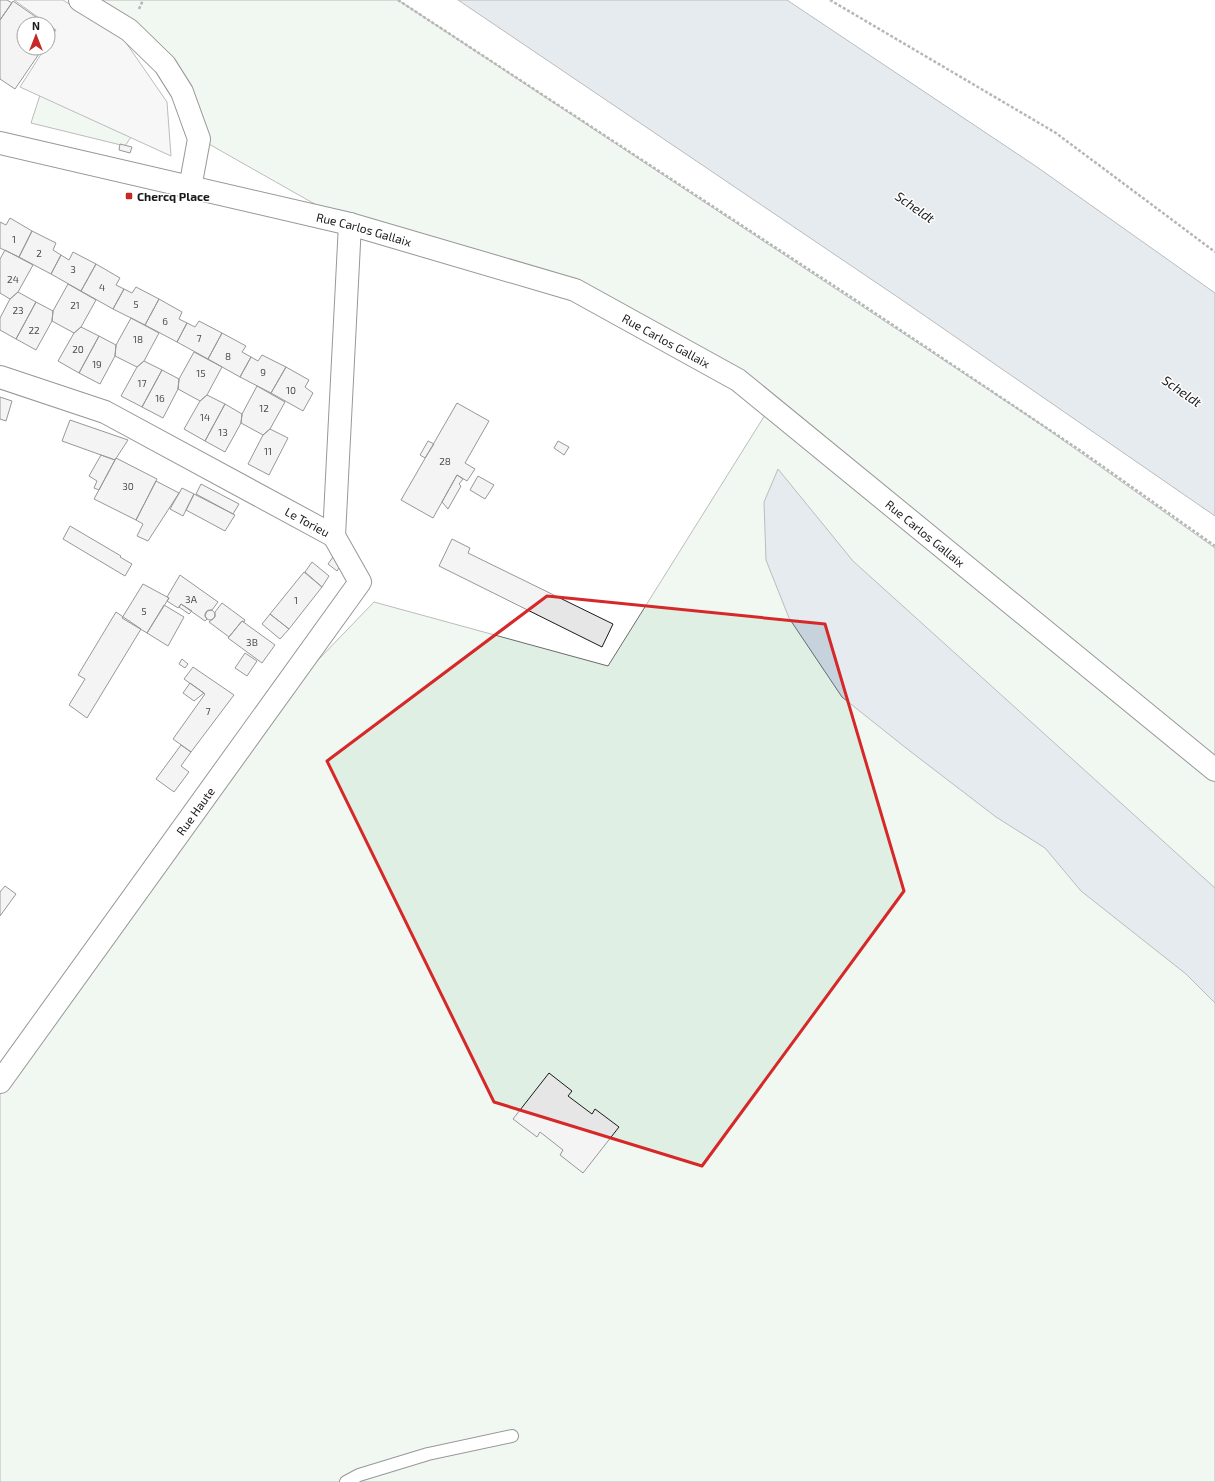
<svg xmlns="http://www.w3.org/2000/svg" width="1215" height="1482" viewBox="0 0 1215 1482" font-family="'Exo 2',sans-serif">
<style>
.green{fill:#e0efe3;stroke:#6a6a6a}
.parking{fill:#ededed;stroke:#6a6a6a}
.water{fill:#c6d2dc;stroke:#6a6a6a}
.building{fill:#e6e6e6;stroke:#1a1a1a}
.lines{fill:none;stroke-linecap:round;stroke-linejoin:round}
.service-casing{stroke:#1a1a1a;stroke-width:14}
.minor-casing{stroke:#1a1a1a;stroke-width:24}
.secondary-casing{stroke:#1a1a1a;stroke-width:24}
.path{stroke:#5f5f5f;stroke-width:2.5;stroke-dasharray:3 2;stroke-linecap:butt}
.service{stroke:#fff;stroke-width:12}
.minor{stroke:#fff;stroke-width:22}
.secondary{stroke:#fff;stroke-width:22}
.marked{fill:none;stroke:#d62828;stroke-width:3;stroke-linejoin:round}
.poi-dot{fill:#c62828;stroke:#fff;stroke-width:1.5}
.labels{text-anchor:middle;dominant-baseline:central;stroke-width:3;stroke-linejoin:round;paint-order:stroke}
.number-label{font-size:10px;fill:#4d4d4d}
.poi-label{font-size:12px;font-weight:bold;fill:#1a1a1a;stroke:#fff;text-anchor:start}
.street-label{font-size:12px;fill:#1a1a1a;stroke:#fff}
.water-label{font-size:13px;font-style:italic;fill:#1a1a1a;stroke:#fff}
</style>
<rect width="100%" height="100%" fill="#fff"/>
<path class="green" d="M80,0H398L1036,421L1215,548V1482H0V1082L265,715L374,602L608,666L770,407L575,290L350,224L200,139L182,92Z
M41,92L133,134L125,146L31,123Z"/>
<path class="parking" d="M14,0H63L122,37L167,102L171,156L20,87L45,48H48V43L56,30Z"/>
<path class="water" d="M458,0H787L1037,167L1215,293V516L899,298Z
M778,469L853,561L1215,888V1003L1186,974L1081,891L1045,848L996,817L906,748L842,697L789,618L766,560L764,502Z"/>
<path class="building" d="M0,0H7L12,3L0,20Z
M13,1L46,24H24V48H43L15,89L0,79V20Z
M48,25L55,30L48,40Z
M120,144L132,147L130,153L119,150Z
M10,218L32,231L19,257L0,248V222L6,225Z
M32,231L56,243L53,250L61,255L51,274L19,257Z
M5,250L33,265L18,292L10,299L0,293V259Z
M73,252L96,264L81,291L51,274L61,255L69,260Z
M96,264L120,278L116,285L124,289L113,309L81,291Z
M68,284L96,300L81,327L74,333L52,321L53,311Z
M136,287L159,299L145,325L113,309L124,289L132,293Z
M18,292L36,302L16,339L0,330V318L10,299Z
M159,299L182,312L179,319L187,323L177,342L145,325Z
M36,302L53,311L52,321L36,350L16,339Z
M131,318L159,333L144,361L137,367L115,356L116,345Z
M199,321L222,333L208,359L177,342L187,323L195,327Z
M81,327L99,336L79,373L58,361L74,333Z
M222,333L246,346L242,352L251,357L240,377L208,359Z
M99,336L116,345L115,356L100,384L79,373Z
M194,352L222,367L207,395L200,401L178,389L179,379Z
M262,355L286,367L271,393L240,377L251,357L258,361Z
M144,361L162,370L142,407L121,396L137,367Z
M286,367L309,380L305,387L313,393L303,411L271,393Z
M162,370L179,379L178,389L163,418L142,407Z
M257,386L285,402L270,429L263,435L241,423L242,414Z
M207,395L225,404L205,441L184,429L200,401Z
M0,397L12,401L6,421L0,419Z
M457,403L489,421L465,463L475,469L467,481L457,475L433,518L401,500Z
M225,404L242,414L241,423L225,452L205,441Z
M70,420L128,440L115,460L62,441Z
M270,429L288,438L269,475L248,464L263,435Z
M428,441L434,444L425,458L420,455Z
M558,441L569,447L564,455L554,448Z
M101,455L115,460L99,490L94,488L97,481L89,476Z
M116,458L157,479L136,520L94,499Z
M457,475L463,479L459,484L461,486L448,509L442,502Z
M478,476L494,485L485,499L470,490Z
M156,481L179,493L148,541L137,536L143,524L136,520Z
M201,484L239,504L233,514L196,494Z
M182,488L194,494L183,516L170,509Z
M194,494L235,515L225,531L186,510Z
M70,526L121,556L120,557L132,564L125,576L63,539Z
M452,539L470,548L468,553L613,624L602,647L439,566Z
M333,557L342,563L337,571L328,564Z
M312,562L329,576L322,587L305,572Z
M304,572L322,587L289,629L270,614Z
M180,575L218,602L212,610L207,611L205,616L207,619L205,621L181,604L178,608L167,601L169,598L167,597Z
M143,584L169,598L147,633L122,618Z
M222,603L245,620L244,622L242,621L229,637L209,622L215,617V612Z
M181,604L192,611L189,614L179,607Z
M164,605L184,617L168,646L147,633Z
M205 615a5 5 0 1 1 10 0a5 5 0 1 1-10 0Z
M116,612L141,629L87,718L69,705L85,679L78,675Z
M270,614L289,629L280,639L262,624Z
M242,621L275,645L262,663L228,638Z
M245,653L257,661L247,676L235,668Z
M182,659L188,664L185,668L179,664Z
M193,667L234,695L191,752L173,739L205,694L184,679Z
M190,683L204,693L194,701L183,693Z
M181,745L191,752L181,766L189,772L174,792L156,779Z
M5,886L16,894L0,916V892Z
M549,1073L572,1091L568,1096L592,1114L595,1109L619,1127L583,1173L560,1155L563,1150L540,1132L537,1137L513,1119Z"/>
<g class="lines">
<g class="service-casing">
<path id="service" d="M346,1482L359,1475L428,1454L512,1436"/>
</g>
<g class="minor-casing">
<g id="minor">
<path d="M80,0L129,30L165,65L182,92L199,139L190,188"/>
<path id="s1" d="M0,377L105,412L334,536"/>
<path d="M334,536L350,224"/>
<path id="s2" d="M0,1082L360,582L334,536"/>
</g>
</g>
<g class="secondary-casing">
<g id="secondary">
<path id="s3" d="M0,143L350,224L575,290L738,380L1215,770"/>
</g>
</g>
<path class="path" d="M398,0L857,301L1081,451L1215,546
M830,0L1056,133L1215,252
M139,9L143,0"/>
<use href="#service" class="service"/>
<use href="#minor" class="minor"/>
<use href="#secondary" class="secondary"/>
</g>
<path d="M0 0H1215V1482H0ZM547,596L825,624L904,891L702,1166L494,1102L327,761Z" fill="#fff" fill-opacity=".55" fill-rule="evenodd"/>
<path class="marked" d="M547,596L825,624L904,891L702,1166L494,1102L327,761Z"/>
<rect class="poi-dot" x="125" y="192" width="8" height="8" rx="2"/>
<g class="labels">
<g class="number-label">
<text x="14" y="239">1</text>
<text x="39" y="253">2</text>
<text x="73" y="269">3</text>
<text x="13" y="279">24</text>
<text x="102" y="287">4</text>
<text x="136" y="304">5</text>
<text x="75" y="305">21</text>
<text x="18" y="310">23</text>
<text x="165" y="321">6</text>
<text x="34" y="330">22</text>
<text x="199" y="338">7</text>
<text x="138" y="339">18</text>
<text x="78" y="349">20</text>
<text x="228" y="356">8</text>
<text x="97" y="364">19</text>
<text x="263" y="372">9</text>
<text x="201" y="373">15</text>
<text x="142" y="383">17</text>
<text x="291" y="390">10</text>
<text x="160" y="398">16</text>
<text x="264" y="408">12</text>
<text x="205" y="417">14</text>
<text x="223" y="432">13</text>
<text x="268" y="451">11</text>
<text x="445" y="461">28</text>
<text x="128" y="486">30</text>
<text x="191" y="599">3A</text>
<text x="296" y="600">1</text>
<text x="144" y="611">5</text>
<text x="252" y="642">3B</text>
<text x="208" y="711">7</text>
</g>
<g class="poi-label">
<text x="137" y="196">Chercq Place</text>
</g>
<g class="street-label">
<text stroke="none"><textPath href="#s3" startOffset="374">Rue Carlos Gallaix</textPath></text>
<text stroke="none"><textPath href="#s3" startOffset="698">Rue Carlos Gallaix</textPath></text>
<text stroke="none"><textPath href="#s1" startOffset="341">Le Torieu</textPath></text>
<text stroke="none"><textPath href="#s3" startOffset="1022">Rue Carlos Gallaix</textPath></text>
<text stroke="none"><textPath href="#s2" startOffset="334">Rue Haute</textPath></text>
</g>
<g class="water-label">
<text transform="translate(915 207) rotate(35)">Scheldt</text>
<text transform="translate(1182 391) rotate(35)">Scheldt</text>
</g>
</g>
<g transform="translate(36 36)"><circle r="19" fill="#ffffff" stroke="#a3a3a3"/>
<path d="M0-3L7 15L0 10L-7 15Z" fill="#c62828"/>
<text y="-6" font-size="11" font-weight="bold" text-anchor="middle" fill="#1a1a1a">N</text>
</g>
</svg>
